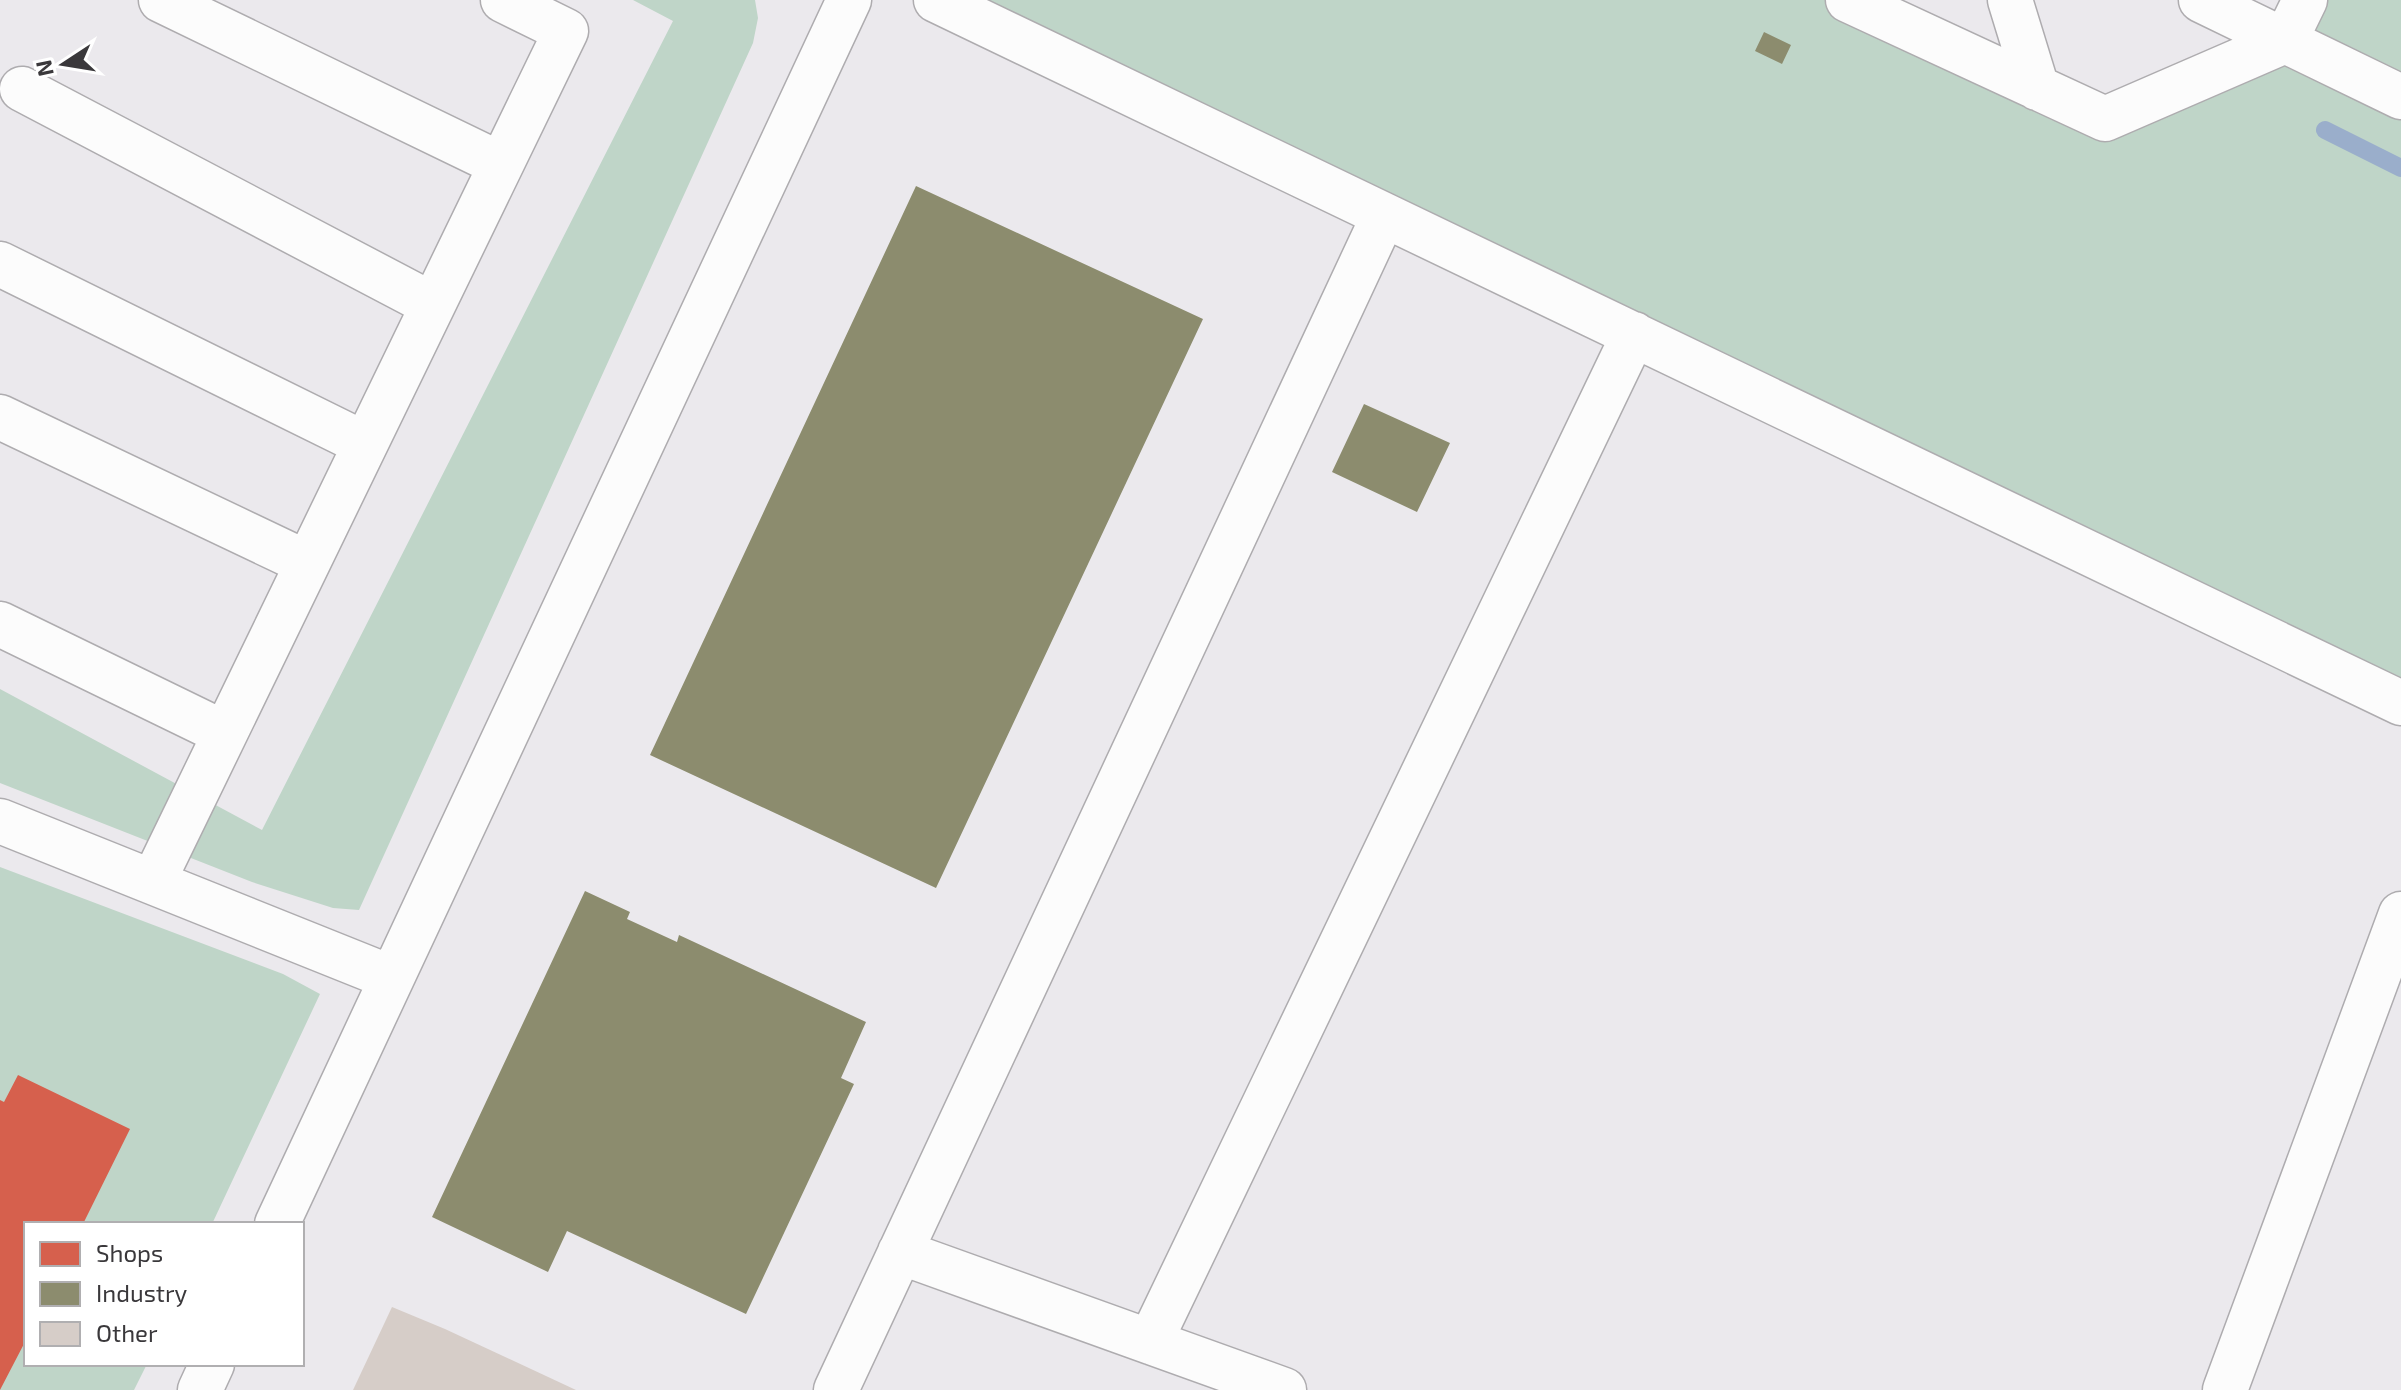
<svg xmlns="http://www.w3.org/2000/svg" width="2401" height="1390" viewBox="0 0 2401 1390" font-family="'Exo 2',sans-serif">
<style>
.green{fill:#bfd5c8}
.shops{fill:#d6604d}
.industry{fill:#8c8c6e}
.lines{fill:none;stroke-linecap:round;stroke-linejoin:round}
.stream{stroke:#9aaecb;stroke-width:18}
.building{fill:#d6cdc8}
.minor-casing{stroke:#aeacaf;stroke-width:47}
.minor{stroke:#fcfcfc;stroke-width:44}
</style>
<rect width="100%" height="100%" fill="#ebe9ed"/>
<path class="green" d="M633,0H755L758,18L753,43L359,910L333,908L252,882L0,783V689L262,830L673,21Z
M936,0H1848L2105,119L2305,0H2401V703Z
M0,867L283,974L320,994L212,1224H26V1364H147L134,1390H0Z"/>
<path class="shops" d="M18,1075L130,1129L83,1224H26V1340L0,1390V1100L4,1102Z"/>
<path class="industry" d="M1764,32L1791,45L1782,64L1755,51Z
M916,186L1203,319L936,888L650,755Z
M1364,404L1450,443L1417,512L1332,472Z
M585,891L630,912L627,919L677,942L679,935L866,1022L841,1078L854,1084L746,1314L567,1231L548,1272L432,1217Z"/>
<g class="lines">
<path class="stream" d="M2325,130L2401,168"/>
</g>
<path class="building" d="M392,1307L445,1329L576,1390H353Z"/>
<g class="lines">
<g class="minor-casing">
<path id="minor" d="M161,0L500,164
M936,0L2401,703
M1848,0L2105,119L2285,41L2305,0
M2010,0L2037,88
M2201,0L2401,97
M22,89L433,305
M0,264L365,444
M0,417L307,563
M0,624L224,733
M0,821L392,978
M153,882L566,31L503,0
M277,1224L849,0
M900,1252L1284,1390
M1150,1342L1634,334
M200,1390L212,1364
M836,1390L1384,215
M2225,1390L2401,914"/>
</g>
<use href="#minor" class="minor"/>
</g>
<rect x="24" y="1222" width="280" height="144" fill="#ffffff" stroke="#b0afb1" stroke-width="2"/>
<rect x="40" y="1242" width="40" height="24" fill="#d6604d" stroke="#b0afb1" stroke-width="2"/>
<text x="96" y="1262" font-size="24" fill="#3a383b">Shops</text>
<rect x="40" y="1282" width="40" height="24" fill="#8c8c6e" stroke="#b0afb1" stroke-width="2"/>
<text x="96" y="1302" font-size="24" fill="#3a383b">Industry</text>
<rect x="40" y="1322" width="40" height="24" fill="#d6cdc8" stroke="#b0afb1" stroke-width="2"/>
<text x="96" y="1342" font-size="24" fill="#3a383b">Other</text>
<g transform="translate(64 64) rotate(258)" stroke="#ffffff" stroke-width="6" paint-order="stroke">
<path d="M0-6L14 30L0 20L-14 30Z" fill="#3a383b"/>
<text y="-12" font-size="22" font-weight="bold" text-anchor="middle" fill="#3a383b">N</text>
</g>
</svg>
